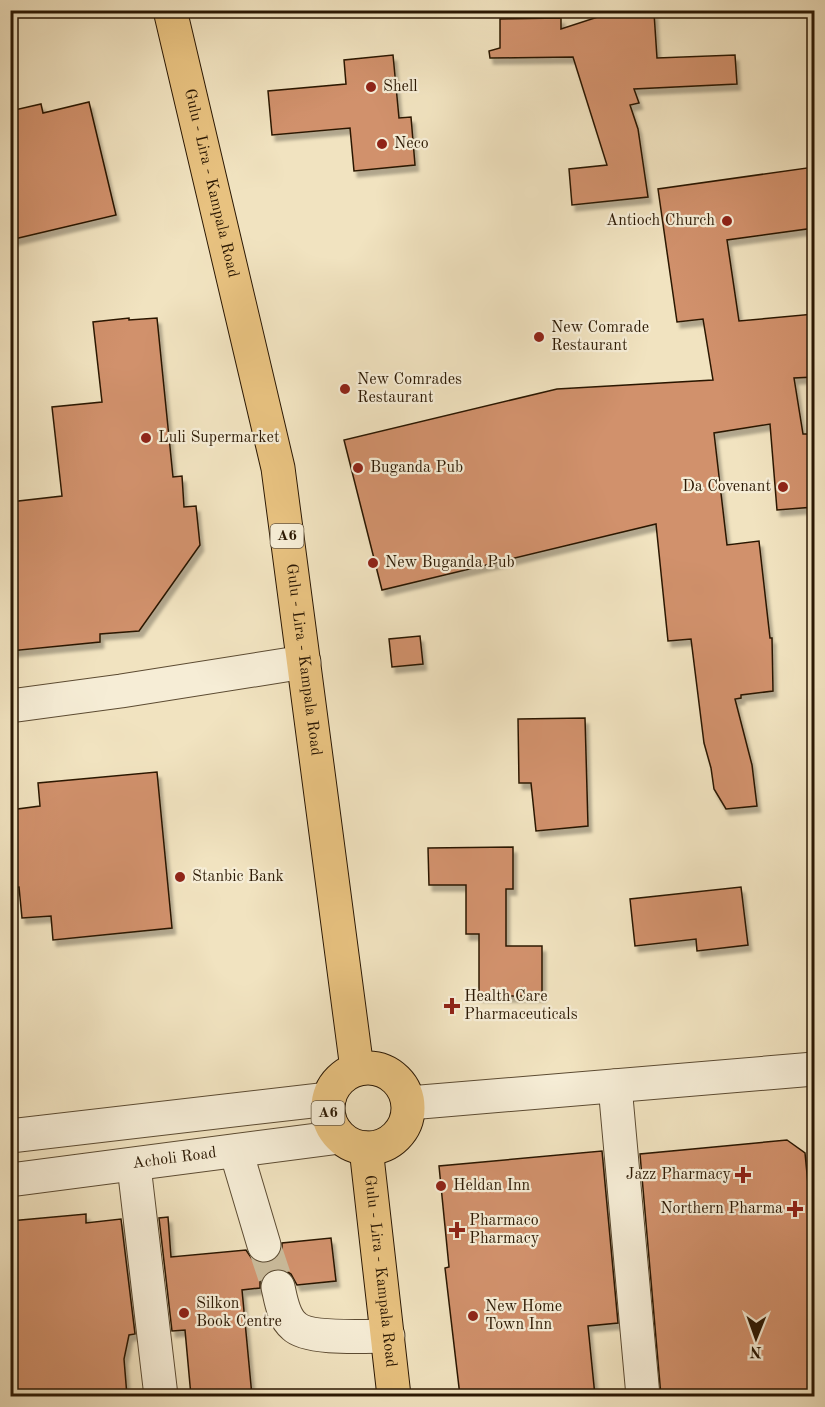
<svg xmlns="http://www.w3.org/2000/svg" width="825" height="1407" viewBox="0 0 825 1407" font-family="'Old Standard TT',serif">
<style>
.building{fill:#d1916c;stroke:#2b1803;stroke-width:1.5;filter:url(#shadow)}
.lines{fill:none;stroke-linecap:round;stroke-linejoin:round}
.minor-tunnel{stroke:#c9ba9a;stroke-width:33;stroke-dasharray:33 16;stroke-linecap:butt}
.minor-casing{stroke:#5c4b32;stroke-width:35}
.major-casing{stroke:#2b1803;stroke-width:35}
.minor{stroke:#f6edd6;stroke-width:33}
.major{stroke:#e8c280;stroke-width:33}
.poi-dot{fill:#8f2418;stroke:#f6edd6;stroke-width:2}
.labels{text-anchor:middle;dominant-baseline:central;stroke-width:4.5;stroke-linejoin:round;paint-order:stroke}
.shield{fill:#f6edd6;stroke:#685842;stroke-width:1.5}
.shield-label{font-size:15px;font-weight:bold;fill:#2b1803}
.poi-label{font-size:16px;fill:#2b1803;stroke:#f6edd6;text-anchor:start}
.street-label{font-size:16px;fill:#2b1803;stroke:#f6edd6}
</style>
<defs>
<filter id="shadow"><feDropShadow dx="3.5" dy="6" stdDeviation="1.5" flood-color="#0004"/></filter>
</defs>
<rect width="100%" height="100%" fill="#f1e3c0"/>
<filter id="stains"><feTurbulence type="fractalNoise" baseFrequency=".00333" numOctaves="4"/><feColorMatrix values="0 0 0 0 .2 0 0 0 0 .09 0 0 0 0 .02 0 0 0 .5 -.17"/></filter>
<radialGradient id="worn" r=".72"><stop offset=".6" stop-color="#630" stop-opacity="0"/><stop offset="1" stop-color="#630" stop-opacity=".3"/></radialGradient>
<path class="building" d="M610,13H654L657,58L735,55L737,84L634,89L639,103L630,105L638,129L648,197L572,205L569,169L607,165L573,57L490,58L489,51L500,48V19L561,18V29Z
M393,55L399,118L411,117L415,165L354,171L350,128L272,135L268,91L346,84L344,60Z
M89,102L116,215L10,240V111L41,104L43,113Z
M814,167V228L727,240L739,321L814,314V377L794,378L803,434H809L814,507L777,510L770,424L714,433L727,545L759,541L770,638H772L773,691L741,695V698L735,699L752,765L757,806L726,809L714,789L711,768L704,743L691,639L668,641L656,524L382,590L344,440L557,389L713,380L703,319L677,322L658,189Z
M129,318V320L157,318L173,477L182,476L184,507L196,506L200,545L139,631L100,634V642L10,651V502L62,496L52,407L102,402L93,322Z
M420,636L423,664L392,667L389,639Z
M585,718L588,826L536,831L531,783H519L518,719Z
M157,772L172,928L53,940L51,916L22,918L19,887L10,888V810L40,806L38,783Z
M513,847V889H506V946H542V996H479V934H466V885H429L428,848Z
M741,887L748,945L697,951L696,939L635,946L630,899Z
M787,1140L805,1153L814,1246V1396H661L640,1154Z
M602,1151L618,1323L588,1326L595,1396H460L445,1268L449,1267L439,1166Z
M86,1214V1223L121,1219L135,1334L129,1335L124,1359L127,1396H10V1221Z
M168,1217L171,1257L246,1250L252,1259L259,1263H269L278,1257L282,1250V1243L331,1238L336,1281L297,1285L291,1274L283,1269H275L265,1274L260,1281V1288L242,1290L252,1396H191L185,1330L172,1331L159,1218Z"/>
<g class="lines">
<path class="minor-tunnel" d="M264,1245L278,1287"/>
<g class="minor-casing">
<g id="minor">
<path d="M10,706L121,691L304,662"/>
<path d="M615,1086L643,1396"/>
<path d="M409,1103L814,1069"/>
<path d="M10,1136L329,1099"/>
<path d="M236,1151L264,1245"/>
<path d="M134,1166L161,1396"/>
<path id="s1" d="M10,1180L340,1137"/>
<path d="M278,1287C281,1300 283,1317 294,1326C308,1340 367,1336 388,1336"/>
</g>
</g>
<g class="major-casing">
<g id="major">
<path id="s2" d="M170,10L278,468L357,1069"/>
<circle cx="368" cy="1108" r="40"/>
<path id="s3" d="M366,1148L394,1396"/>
</g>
</g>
<use href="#minor" class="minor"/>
<use href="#major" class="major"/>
</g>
<g class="poi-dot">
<circle cx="371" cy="87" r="6"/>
<circle cx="382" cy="144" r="6"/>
<circle cx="727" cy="221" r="6"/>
<circle cx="539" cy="337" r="6"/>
<circle cx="345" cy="389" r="6"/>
<circle cx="146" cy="438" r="6"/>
<circle cx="358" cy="468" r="6"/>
<circle cx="783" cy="487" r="6"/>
<circle cx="373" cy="563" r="6"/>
<circle cx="180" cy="877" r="6"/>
<path d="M449 997h6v6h6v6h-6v6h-6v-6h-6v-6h6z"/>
<path d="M740 1166h6v6h6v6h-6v6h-6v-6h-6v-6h6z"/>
<circle cx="441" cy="1186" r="6"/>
<path d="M792 1200h6v6h6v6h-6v6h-6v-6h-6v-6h6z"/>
<path d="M454 1221h6v6h6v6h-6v6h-6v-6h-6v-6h6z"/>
<circle cx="184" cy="1313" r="6"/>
<circle cx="473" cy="1316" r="6"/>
</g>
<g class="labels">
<g class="shield">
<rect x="270.5" y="524" width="33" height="24" rx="4.5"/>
<rect x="311.5" y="1101" width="33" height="24" rx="4.5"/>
</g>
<g class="shield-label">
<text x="287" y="536">A6</text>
<text x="328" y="1113">A6</text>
</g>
<g class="poi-label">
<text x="383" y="87">Shell</text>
<text x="394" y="144">Neco</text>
<text x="715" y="221" text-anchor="end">Antioch Church</text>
<text x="551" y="328">New Comrade<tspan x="551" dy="18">Restaurant</tspan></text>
<text x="357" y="380">New Comrades<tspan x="357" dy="18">Restaurant</tspan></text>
<text x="158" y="438">Luli Supermarket</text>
<text x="370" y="468">Buganda Pub</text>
<text x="771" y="487" text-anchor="end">Da Covenant</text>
<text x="385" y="563">New Buganda Pub</text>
<text x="192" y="877">Stanbic Bank</text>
<text x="464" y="997">Health Care<tspan x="464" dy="18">Pharmaceuticals</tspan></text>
<text x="731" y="1175" text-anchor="end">Jazz Pharmacy</text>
<text x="453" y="1186">Heldan Inn</text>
<text x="783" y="1209" text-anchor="end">Northern Pharma</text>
<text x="469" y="1221">Pharmaco<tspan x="469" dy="18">Pharmacy</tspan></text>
<text x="196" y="1304">Silkon<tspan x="196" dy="18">Book Centre</tspan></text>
<text x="485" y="1307">New Home<tspan x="485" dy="18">Town Inn</tspan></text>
</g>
<g class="street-label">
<text stroke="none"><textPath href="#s2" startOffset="178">Gulu - Lira - Kampala Road</textPath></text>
<text stroke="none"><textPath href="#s2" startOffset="664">Gulu - Lira - Kampala Road</textPath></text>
<text stroke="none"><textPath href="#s1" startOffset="166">Acholi Road</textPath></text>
<text stroke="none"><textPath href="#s3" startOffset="124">Gulu - Lira - Kampala Road</textPath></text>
</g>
</g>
<rect width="825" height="1407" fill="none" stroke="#f1e3c0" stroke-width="36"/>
<rect x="12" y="12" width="801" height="1383" fill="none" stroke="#2b1803" stroke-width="3"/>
<rect x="18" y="18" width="789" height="1371" fill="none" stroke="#2b1803" stroke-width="1.5"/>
<g transform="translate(756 1338) rotate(181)" stroke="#f6edd6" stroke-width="4.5" paint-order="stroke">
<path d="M0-4.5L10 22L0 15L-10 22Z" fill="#2b1803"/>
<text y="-9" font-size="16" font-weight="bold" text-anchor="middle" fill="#2b1803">N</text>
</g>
<rect width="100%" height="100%" filter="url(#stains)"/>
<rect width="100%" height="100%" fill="url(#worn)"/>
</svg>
